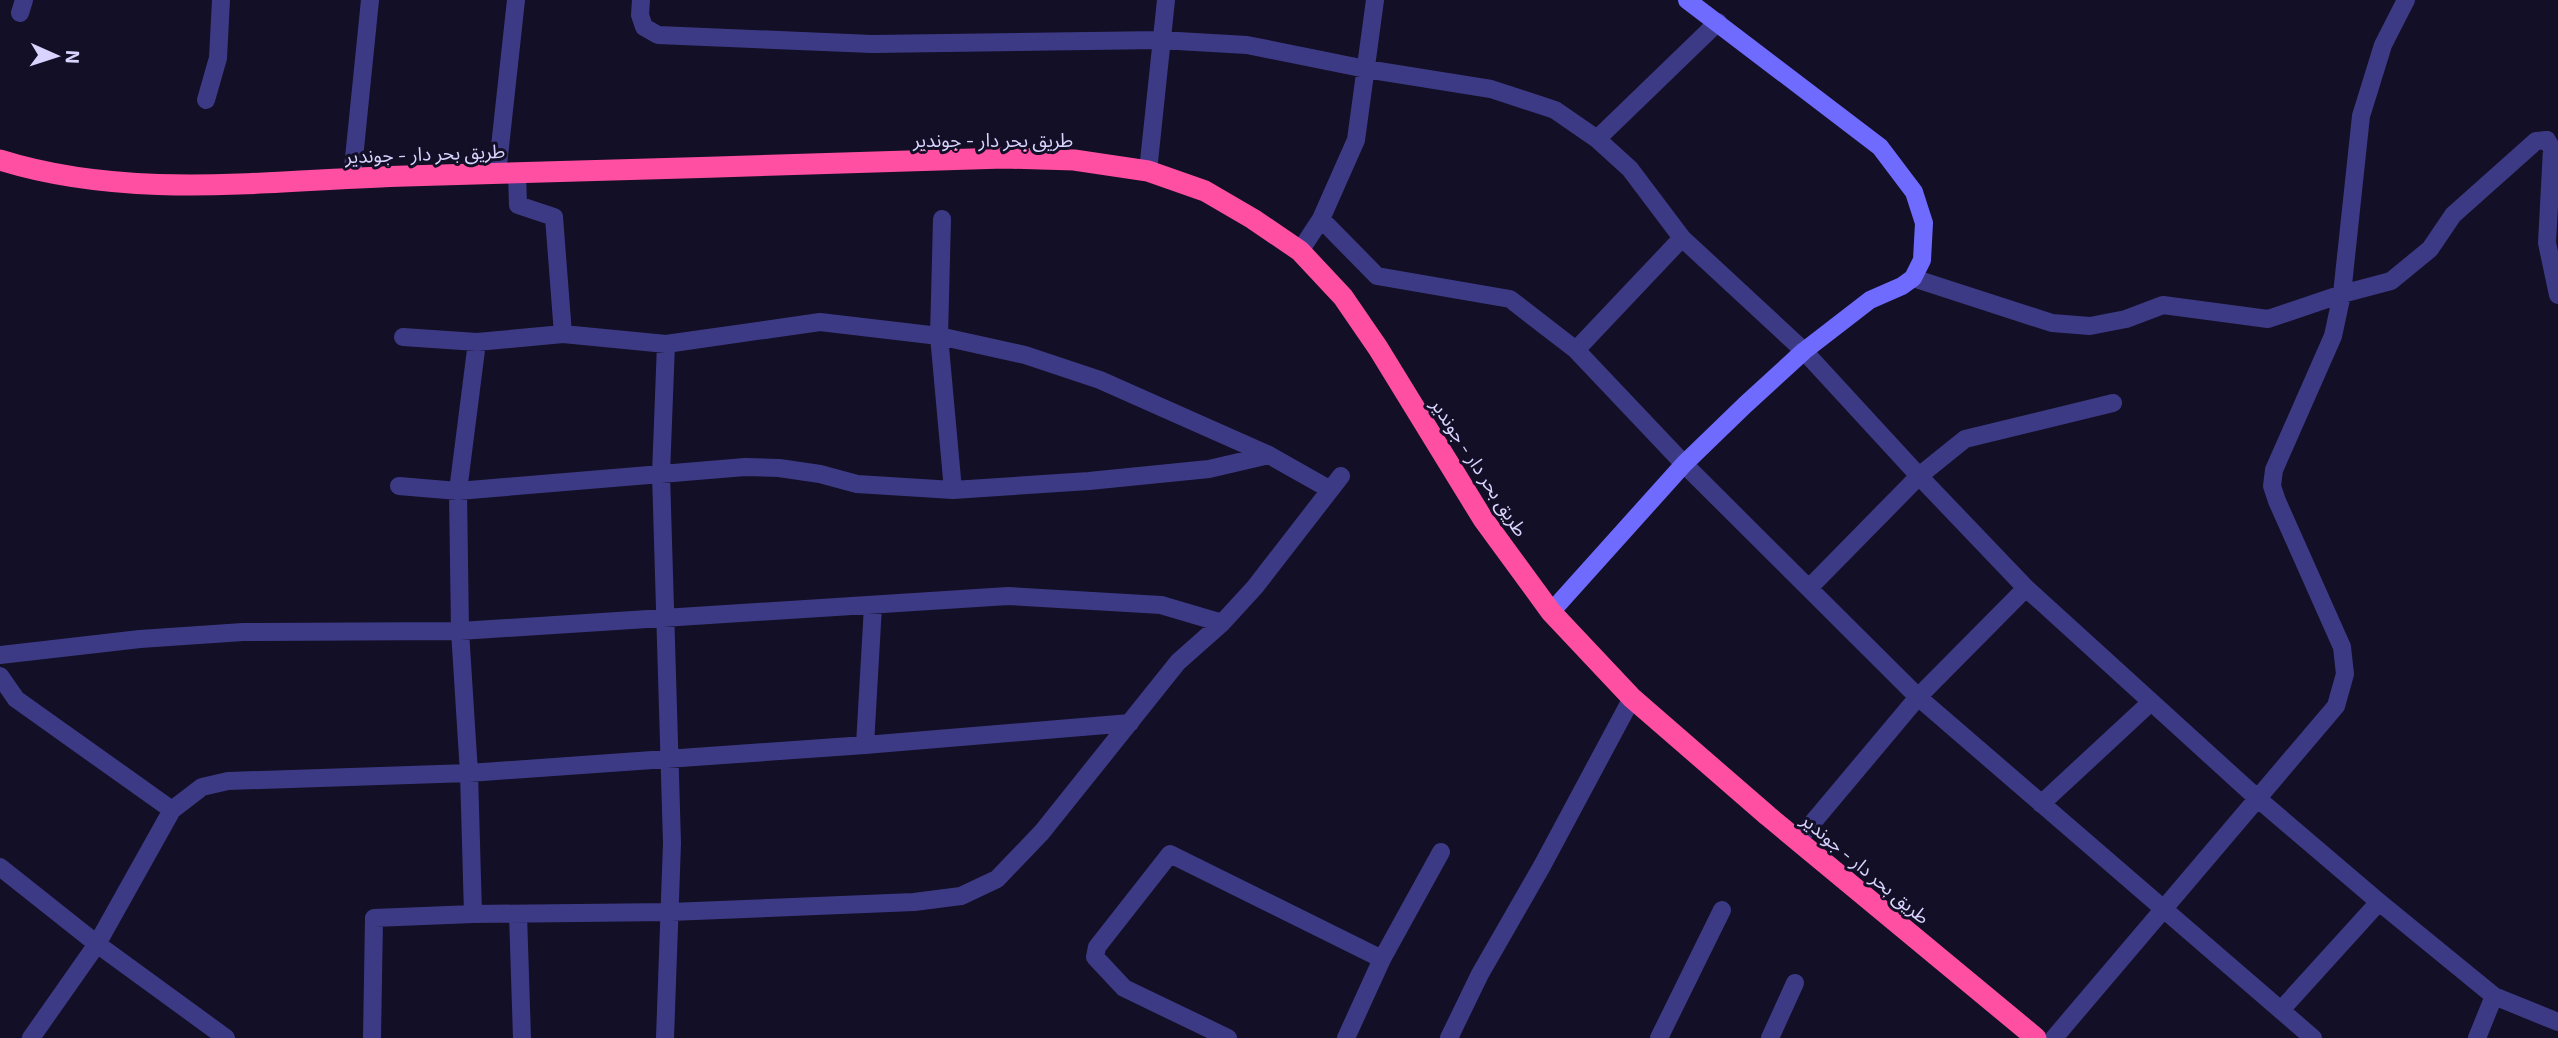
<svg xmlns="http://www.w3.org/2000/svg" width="2558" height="1038" viewBox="0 0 2558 1038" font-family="'Exo 2','Noto Sans Arabic',sans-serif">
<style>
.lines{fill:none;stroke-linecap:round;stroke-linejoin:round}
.street{stroke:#3d3a85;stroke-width:18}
.secondary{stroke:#6f6bff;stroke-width:18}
.highway{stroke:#ff4fa3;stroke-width:21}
.labels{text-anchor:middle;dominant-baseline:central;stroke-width:6;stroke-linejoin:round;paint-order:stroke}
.street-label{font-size:19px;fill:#d9d4ff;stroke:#130f26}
</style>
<rect width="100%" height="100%" fill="#130f26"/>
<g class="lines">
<path class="street" d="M641,0L640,15L644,27L658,35L872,44L1160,40L1247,45L1366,69L1491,89L1555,110L1597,139
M20,13L24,0
M1718,22L1597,139L1630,169L1682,238L1804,351L1919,476L2026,588L2257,798L2379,902L2494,996L2558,1022
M206,100L218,58L221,0
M1148,171L1166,0
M517,173L518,205L554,217L563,334
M497,174L516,0
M352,178L370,0
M942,219L939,336L953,490
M1321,219L1356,140L1375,0
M1300,251L1321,219L1377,276L1510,299L1576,350L1684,464L1918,697L2313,1038
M1913,278L2052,323L2090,326L2126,319L2163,305L2268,319L2342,294L2391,281L2430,249L2453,215L2536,141L2547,140L2552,149L2547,243L2558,295
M403,337L477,342L563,334L666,344L820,322L939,336L1025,355L1100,380L1269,455L1329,489
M1576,350L1682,238
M399,486L458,491L745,467L779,468L820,474L857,484L953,490L1089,481L1209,469L1269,455
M1809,588L1919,476L1965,439L2113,403
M0,655L140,639L243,632L460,631L1008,596L1161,605L1222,623
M0,676L16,699L172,810
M865,745L873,606
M2041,804L2151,702
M1798,840L1918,697L2026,588
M0,867L97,944L226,1038
M473,914L469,773L460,631L458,491L477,342
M518,914L522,1038
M2281,1010L2379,902
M31,1038L97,944L172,810L202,787L228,781L469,773L865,745L1130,723
M372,1038L374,918L473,914L670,912L914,902L961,896L997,879L1042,832L1178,662L1222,623L1255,587L1341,476
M665,1038L672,843L661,474L666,344
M1228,1038L1124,988L1095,957L1097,947L1170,854L1382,959
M1346,1038L1382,959L1441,852
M1449,1038L1480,974L1542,866L1632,698
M1659,1038L1722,910
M1770,1038L1795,983
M2054,1038L2336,706L2345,674L2342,647L2277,501L2272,486L2274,470L2333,336L2342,294L2361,116L2383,45L2406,0
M2477,1038L2494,996"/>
<path class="secondary" d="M1551,612L1684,464L1745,405L1804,351L1870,300L1902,286L1913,278L1922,260L1924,223L1914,192L1880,147L1687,0"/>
<path class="highway" d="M0,160C131,201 272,180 406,176C605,170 805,165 1004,158L1074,160L1148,171L1205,191L1253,219L1300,251L1343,297L1378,348L1483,519L1551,612L1632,698L1768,816L2036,1038"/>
</g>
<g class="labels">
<g class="street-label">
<text x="993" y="139">طريق بحر دار - جوندير</text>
<text transform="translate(425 153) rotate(-2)">طريق بحر دار - جوندير</text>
<text transform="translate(1480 467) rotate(57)">طريق بحر دار - جوندير</text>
<text transform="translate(1866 868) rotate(40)">طريق بحر دار - جوندير</text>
</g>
</g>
<g transform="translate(56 56) rotate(93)" stroke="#130f26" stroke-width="5" paint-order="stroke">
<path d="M0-5L12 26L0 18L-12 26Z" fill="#d9d4ff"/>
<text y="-10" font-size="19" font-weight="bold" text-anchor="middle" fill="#d9d4ff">N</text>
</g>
</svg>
